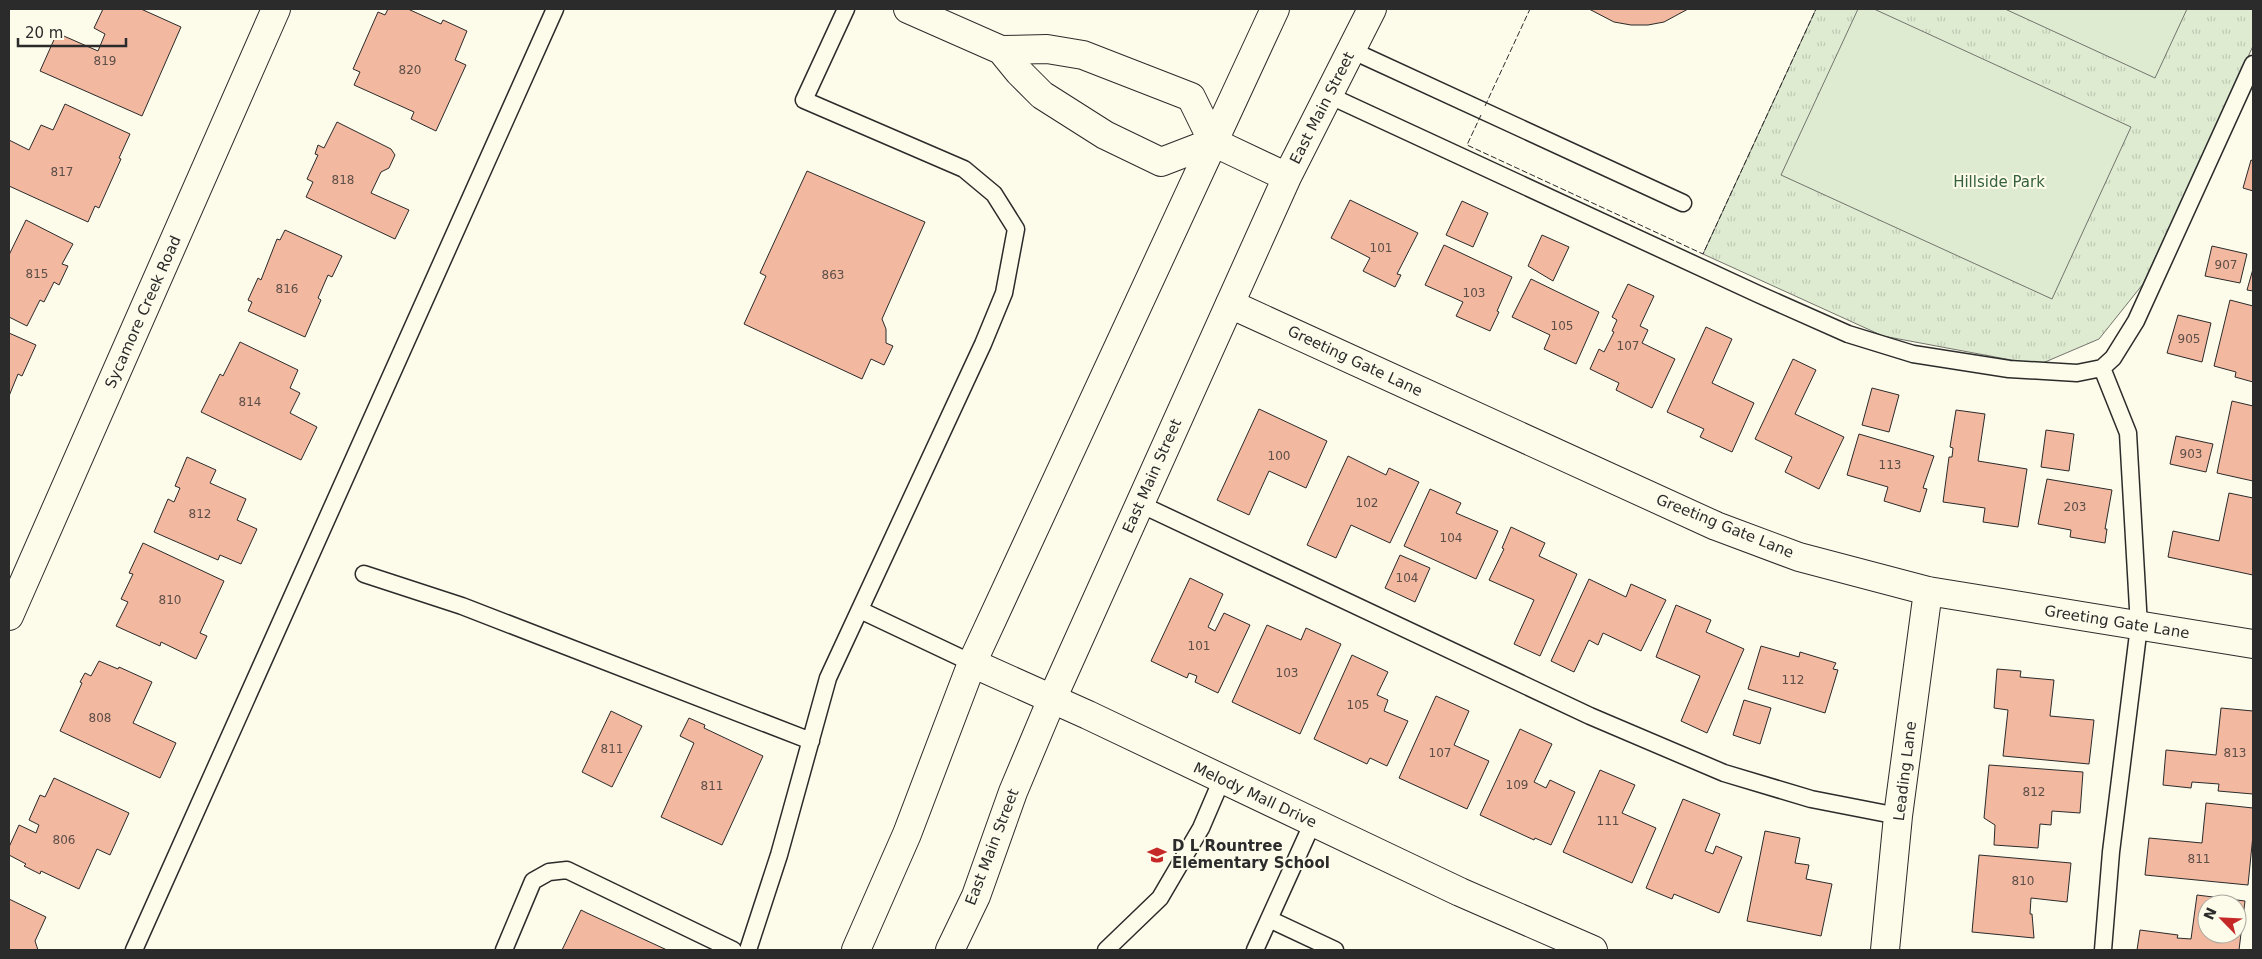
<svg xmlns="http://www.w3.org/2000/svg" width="2262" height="959" viewBox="0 0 2262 959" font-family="'DejaVu Sans',sans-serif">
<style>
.grass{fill:url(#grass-tufts);stroke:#74746e}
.garden{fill:#deebd1;stroke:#74746e}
.building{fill:#f2b8a0;stroke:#2b2b2b;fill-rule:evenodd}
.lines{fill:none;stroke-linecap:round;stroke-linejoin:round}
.service-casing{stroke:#2b2b2b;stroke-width:19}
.minor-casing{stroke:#2b2b2b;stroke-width:30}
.tertiary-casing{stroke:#2b2b2b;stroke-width:30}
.secondary-casing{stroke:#2b2b2b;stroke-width:30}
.service{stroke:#fdfbea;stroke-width:16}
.minor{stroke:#fdfbea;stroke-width:28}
.tertiary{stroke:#fdfbea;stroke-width:28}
.secondary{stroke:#fdfbea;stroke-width:28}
.fence{stroke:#2b2b2b;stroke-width:1;stroke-dasharray:6 2.5;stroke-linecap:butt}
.labels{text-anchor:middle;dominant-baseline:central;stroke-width:4;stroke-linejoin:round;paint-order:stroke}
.number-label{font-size:12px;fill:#5d4e48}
.street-label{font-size:15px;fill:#2b2b2b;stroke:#fdfbea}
.park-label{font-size:15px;fill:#34623c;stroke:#fdfbea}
.poi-label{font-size:15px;font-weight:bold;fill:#2b2b2b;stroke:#fdfbea;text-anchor:start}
</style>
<defs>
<pattern id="grass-tufts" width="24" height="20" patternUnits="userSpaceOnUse" patternTransform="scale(1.25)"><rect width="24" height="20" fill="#deebd1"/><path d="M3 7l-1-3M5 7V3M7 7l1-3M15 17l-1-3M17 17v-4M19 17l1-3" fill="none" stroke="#bfcab4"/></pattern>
</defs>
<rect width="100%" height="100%" fill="#fdfbea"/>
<path class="grass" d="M1816,9H2253V46L2143,284L2099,339L2038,365L1883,336L1703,254Z"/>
<path class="garden" d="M1858,9H1874L2131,127L2052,299L1781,175Z
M2005,9H2187L2155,78Z"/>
<path class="building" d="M103,9H141L181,27L142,116L40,71L57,33L98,51L105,34L94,28Z
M388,9H408L441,24L443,20L467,31L455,60L466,65L436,131L411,119L414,112L354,85L360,72L353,69L378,12L385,15Z
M1589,9H1688L1664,22L1648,25H1631L1614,22Z
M65,104L130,134L119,158L121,159L99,208L95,206L88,222L9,186V140L29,150L41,125L53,130Z
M337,122L391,149L395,155L389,168L381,172L371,193L409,210L395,239L306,197L313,182L307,179L318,155L315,154L318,145L324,148Z
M2251,160L2253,161V191L2243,188Z
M807,171L925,222L882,319L886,329V343L893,346L884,365L871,359L862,379L744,324L766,276L760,273Z
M1350,200L1418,233L1397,274L1401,275L1395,287L1363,271L1370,258L1331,238Z
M1462,201L1488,213L1473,247L1446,235Z
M26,220L73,244L62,264L68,266L59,285L54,282L44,302L40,300L27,326L9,317V255Z
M285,230L342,256L332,277L328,275L318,298L321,300L305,337L248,311L252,302L248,300L258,278L261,280L277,239L280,240Z
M1542,235L1569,247L1553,281L1528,266Z
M1444,245L1512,277L1497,311L1499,312L1490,331L1456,316L1463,302L1425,285Z
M2212,246L2247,254L2240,283L2205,276Z
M2253,269V291L2247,290Z
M1531,279L1599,312L1576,364L1544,349L1550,335L1512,317Z
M1628,284L1654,296L1640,326L1648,330L1642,343L1675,359L1652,408L1616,390L1619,383L1590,369L1599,349L1604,352L1614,332L1612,331L1617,320L1612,317Z
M2230,300L2253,306V382L2235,377L2236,372L2214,366Z
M2178,315L2211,323L2202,362L2167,353Z
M1706,327L1732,339L1712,383L1754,403L1732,452L1700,437L1704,429L1667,412Z
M9,333L36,345L22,376L18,374L9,396Z
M240,342L298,370L290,388L300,393L290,413L317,427L301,460L201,412L220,374L223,376Z
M1793,359L1816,370L1795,414L1844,437L1819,489L1785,472L1792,457L1755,439Z
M1872,388L1899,395L1889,432L1862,425Z
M2232,401L2253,406V481L2217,473Z
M1259,409L1327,441L1306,488L1269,471L1249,515L1217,500Z
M1956,410L1985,414L1978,461L2027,469L2018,527L1983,522L1985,508L1943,502L1949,457H1952L1953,448L1950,447Z
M2046,430L2074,434L2069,471L2041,467Z
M1859,434L1934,456L1923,488L1927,489L1920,512L1884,501L1888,487L1847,475Z
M2176,436L2213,444L2206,472L2170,464Z
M1348,456L1386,475L1389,468L1419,482L1390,543L1351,525L1336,558L1307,545Z
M187,457L216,470L210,483L246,499L237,520L257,529L241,564L220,555L218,560L154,532L168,499L174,502L180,488L175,486Z
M2047,479L2112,490L2105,529H2107L2105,543L2070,537L2071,530L2038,524Z
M1430,489L1461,503L1456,513L1498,531L1476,579L1404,546Z
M2229,493L2253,498V575L2168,557L2173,531L2219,541Z
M1511,527L1545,543L1539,556L1577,574L1540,656L1514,644L1534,600L1489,580L1504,549L1502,548Z
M143,543L224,581L200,633L207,636L196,659L161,642L160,646L116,626L128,602L121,599L133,574L129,573Z
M1400,555L1430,568L1415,602L1385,588Z
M1190,578L1223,594L1208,627L1215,631L1224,613L1250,625L1218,693L1195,682L1197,676L1189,673L1187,678L1151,661Z
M1589,579L1626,597L1631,584L1666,600L1641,651L1603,633L1598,645L1589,640L1574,672L1551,661Z
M1676,605L1711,620L1706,632L1744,649L1707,733L1681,721L1700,676L1656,657Z
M1267,625L1301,640L1306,628L1341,644L1300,734L1232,702Z
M1761,646L1799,657L1800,652L1836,663L1833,669L1838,670L1825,713L1748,689Z
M1352,655L1388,672L1377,695L1388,700L1384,711L1408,721L1387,766L1370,758L1367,764L1314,739Z
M99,661L118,669L119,667L152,682L133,723L176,743L160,778L60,731L82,683L80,682L85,673L91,676Z
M1997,669L2021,671L2020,677L2054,680L2050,716L2094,720L2089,764L2003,756L2008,710L1994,708Z
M1436,696L1469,711L1454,745L1489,761L1467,809L1399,778Z
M1744,700L1771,708L1760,744L1733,735Z
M2221,708L2253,711V794L2218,791L2219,784L2192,782L2191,788L2163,785L2166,750L2216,755Z
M611,711L642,726L612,787L582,772Z
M689,718L705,725L704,728L763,756L722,845L661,817L694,743L680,736Z
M1520,729L1552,744L1534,782L1546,788L1550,780L1575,792L1551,845L1535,838L1534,840L1480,815Z
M1989,765L2083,772L2080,813L2052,811L2051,825L2040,824L2038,848L1994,845L1995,825L1984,818Z
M1600,770L1635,785L1622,813L1656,828L1632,883L1563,852Z
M54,778L129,813L110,855L97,849L79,889L41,871L40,874L24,866L26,864L9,855V847L19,825L36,833L39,825L29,820L40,795L45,797Z
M1683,799L1720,814L1705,851L1713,854L1716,846L1742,857L1719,913L1674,894L1672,899L1646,888Z
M2206,803L2253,808V835L2248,885L2145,875L2149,838L2202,843Z
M1765,831L1800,838L1795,863L1809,865L1806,879L1832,884L1821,936L1747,921Z
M1979,855L2071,863L2067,902L2031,898L2030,914H2032L2034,938L1972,932Z
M2197,895L2245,901L2239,950H2137L2140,930L2178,935L2177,938L2191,939ZM2207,904H2237V934H2207Z
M9,899L46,917L35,941L38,950H9Z
M581,910L587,913L667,950H562Z"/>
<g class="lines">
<g class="service-casing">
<path id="service" d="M1351,50L1683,203
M1328,95L1758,294L1848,334L1913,354L2009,369L2077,373L2102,368L2113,358L2136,321L2253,64
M2102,368L2128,433L2139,626L2111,852L2103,950
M1140,504L1590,716L1724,773L1811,799L1898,816
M364,574L462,606L811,741
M860,610L972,663
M1269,919L1335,950
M134,950L555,9
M504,950L533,881L549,872L567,870L733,950
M748,950L779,855L828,678L983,344L1004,293L1016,229L994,194L964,169L804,100L846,9
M1106,950L1160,898L1201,828L1222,779
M1255,950L1313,822"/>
</g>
<g class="minor-casing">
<path id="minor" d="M1230,304L1716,526L1799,557L1928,591L2253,644
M9,616L276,9
M972,663L1088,715L1460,892L1593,950
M1885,950L1898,816L1928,591"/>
</g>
<g class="tertiary-casing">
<path id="tertiary" d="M908,9L1001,50L1019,72L1042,95L1105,135L1161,162L1213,142L1191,97L1083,55L1047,49L1001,50"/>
</g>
<g class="secondary-casing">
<path id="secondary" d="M1213,142L1287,177
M856,950L907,834L972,663L1275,9
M950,950L976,896L1013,792L1052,699L1287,177L1372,9"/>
</g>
<use href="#service" class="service"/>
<use href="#minor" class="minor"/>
<use href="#tertiary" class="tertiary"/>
<use href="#secondary" class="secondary"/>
<path class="fence" d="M1485,106L1530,9
M1481,115L1467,145L1703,254L1816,9"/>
</g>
<defs>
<g id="school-bare" transform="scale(1.5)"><path d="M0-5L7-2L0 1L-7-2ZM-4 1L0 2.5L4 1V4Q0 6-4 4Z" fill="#c62828" stroke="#fdfbea" stroke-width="2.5" paint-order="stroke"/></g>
</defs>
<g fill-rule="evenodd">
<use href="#school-bare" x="1157" y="855"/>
</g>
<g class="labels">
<g class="number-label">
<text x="105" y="61">819</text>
<text x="410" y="70">820</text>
<text x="62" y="172">817</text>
<text x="343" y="180">818</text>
<text x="1381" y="248">101</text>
<text x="2226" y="265">907</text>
<text x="37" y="274">815</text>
<text x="833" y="275">863</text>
<text x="287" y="289">816</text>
<text x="1474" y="293">103</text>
<text x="1562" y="326">105</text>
<text x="2189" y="339">905</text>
<text x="1628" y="346">107</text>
<text x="250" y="402">814</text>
<text x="2191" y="454">903</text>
<text x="1279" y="456">100</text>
<text x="1890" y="465">113</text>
<text x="1367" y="503">102</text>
<text x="2075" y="507">203</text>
<text x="200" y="514">812</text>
<text x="1451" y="538">104</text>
<text x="1407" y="578">104</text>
<text x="170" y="600">810</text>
<text x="1199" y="646">101</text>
<text x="1287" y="673">103</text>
<text x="1793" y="680">112</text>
<text x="1358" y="705">105</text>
<text x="100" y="718">808</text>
<text x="612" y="749">811</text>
<text x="1440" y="753">107</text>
<text x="2235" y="753">813</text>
<text x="1517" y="785">109</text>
<text x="712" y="786">811</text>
<text x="2034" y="792">812</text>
<text x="1608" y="821">111</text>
<text x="64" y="840">806</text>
<text x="2199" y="859">811</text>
<text x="2023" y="881">810</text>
</g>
<g class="street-label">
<text transform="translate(1322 108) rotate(-63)">East Main Street</text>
<text transform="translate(143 312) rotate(-66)">Sycamore Creek Road</text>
<text transform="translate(1355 361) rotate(25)">Greeting Gate Lane</text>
<text transform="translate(1152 476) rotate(-66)">East Main Street</text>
<text transform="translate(1725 526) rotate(22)">Greeting Gate Lane</text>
<text transform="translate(2117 622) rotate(9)">Greeting Gate Lane</text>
<text transform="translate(1905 771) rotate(-83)">Leading Lane</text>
<text transform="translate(1255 795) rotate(25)">Melody Mall Drive</text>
<text transform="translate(992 847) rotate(-69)">East Main Street</text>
</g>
<g class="park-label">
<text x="1999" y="182">Hillside Park</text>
</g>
<g class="poi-label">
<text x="1172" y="846">D L Rountree<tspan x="1172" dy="17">Elementary School</tspan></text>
</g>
</g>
<rect width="2262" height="959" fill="none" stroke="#2b2b2b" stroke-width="20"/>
<g transform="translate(2222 919) rotate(294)"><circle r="24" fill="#fdfbea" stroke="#a9a89e"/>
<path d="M0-4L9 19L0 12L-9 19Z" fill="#c62828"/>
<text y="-8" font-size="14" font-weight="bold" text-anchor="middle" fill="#2b2b2b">N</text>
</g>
<path d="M18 38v8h108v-8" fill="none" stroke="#2b2b2b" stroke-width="2.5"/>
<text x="25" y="38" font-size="15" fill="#2b2b2b" stroke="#fdfbea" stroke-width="4" paint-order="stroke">20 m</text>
</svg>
